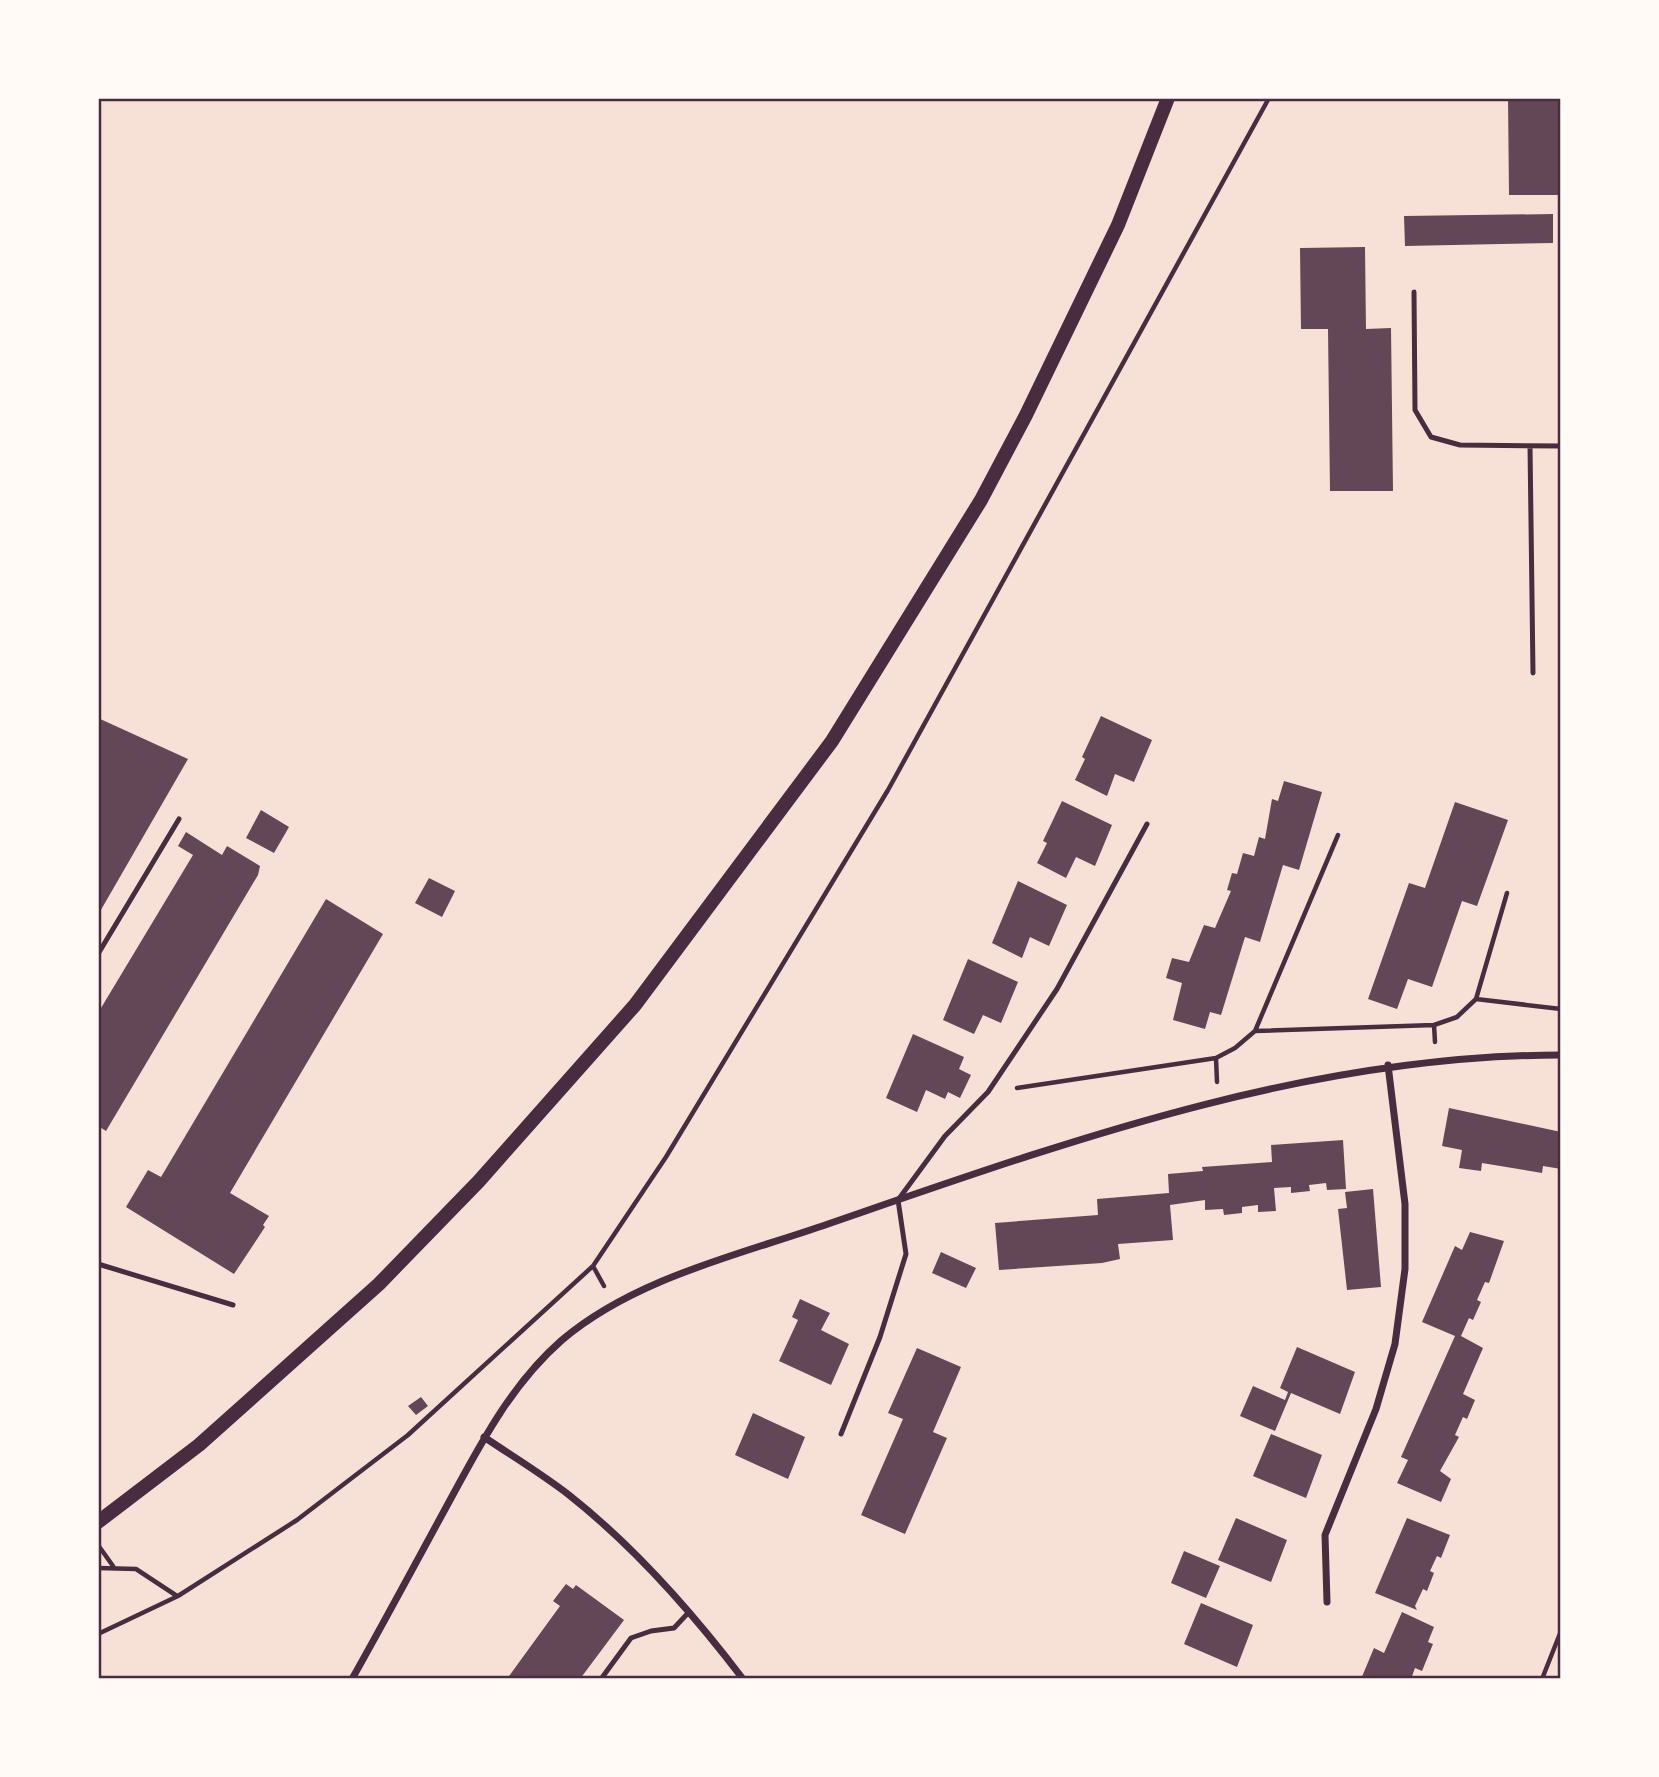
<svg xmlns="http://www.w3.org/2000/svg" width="1659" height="1777" viewBox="0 0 1659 1777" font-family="'Roboto Condensed',sans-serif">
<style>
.building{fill:#644757}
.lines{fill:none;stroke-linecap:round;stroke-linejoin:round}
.path{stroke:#4a2c40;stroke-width:4.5}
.service{stroke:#4a2c40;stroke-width:5}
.minor{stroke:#4a2c40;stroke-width:7}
.secondary{stroke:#4a2c40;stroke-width:14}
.neatline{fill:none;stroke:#4a2c40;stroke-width:2.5}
</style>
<rect width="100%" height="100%" fill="#f7e1d7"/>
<path class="building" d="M1508,98H1561V195H1509Z
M1553,214V243L1405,246L1404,216Z
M1365,247L1366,329L1391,328L1393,491H1330L1328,329H1301L1300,248Z
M1101,716L1152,740L1134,782L1115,774L1107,796L1075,780L1085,759L1082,757Z
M98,718L188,759L98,915Z
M1284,781L1322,792L1299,870L1283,865L1260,942L1245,937L1221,1015L1210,1012L1205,1029L1173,1020L1182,983L1166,978L1172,958L1189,962L1204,925L1215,928L1231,891L1227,890L1232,873L1237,874L1243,853L1254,856L1259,837L1265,839L1272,799L1278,801Z
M1062,801L1112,825L1095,866L1076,857L1066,878L1037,863L1047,843L1043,841Z
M1455,802L1508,820L1477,906L1462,901L1432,987L1408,979L1397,1009L1368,999L1409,883L1425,888Z
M261,810L289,827L274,853L246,838Z
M186,832L222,855L227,846L260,866L258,875L106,1131L98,1126V1013L193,855L178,846Z
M429,878L455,891L442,917L415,903Z
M1018,881L1067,905L1049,946L1030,937L1022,958L992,943Z
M326,899L383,934L230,1193L269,1216L263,1225L265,1227L234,1274L126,1207L148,1170L161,1177Z
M968,959L1018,982L1001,1023L983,1015L974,1034L943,1020Z
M913,1034L964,1057L959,1069L971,1075L960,1098L948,1092L945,1099L926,1090L917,1112L886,1098Z
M1449,1108L1561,1132V1169L1543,1166L1542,1173L1482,1163L1481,1171L1459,1168L1462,1150L1442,1146Z
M1343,1140L1346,1189L1327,1190L1326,1183L1309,1185L1310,1191L1291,1193V1187L1274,1188L1276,1211L1258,1212V1205L1242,1207V1213L1224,1215L1223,1209L1205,1210V1200L1170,1205L1173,1240L1118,1244L1120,1259L1102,1263L999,1270L995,1223L1098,1215L1097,1199L1169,1193L1168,1174L1203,1171L1202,1167L1272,1162L1271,1145Z
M1373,1189L1381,1287L1347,1290L1338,1209L1347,1208L1345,1192Z
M1470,1232L1504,1241L1489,1283L1485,1282L1477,1300L1481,1302L1473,1320L1469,1318L1461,1336L1483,1348L1463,1394L1475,1400L1467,1419L1463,1417L1455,1435L1459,1437L1440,1471L1451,1479L1441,1502L1397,1483L1408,1460L1401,1457L1455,1336L1422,1322L1455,1246L1462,1250Z
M941,1252L976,1268L966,1288L932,1273Z
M800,1299L830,1313L821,1330L849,1344L831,1385L779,1361L798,1320L792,1317Z
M1297,1347L1355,1372L1340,1414L1291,1393L1275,1431L1240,1416L1253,1386L1285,1400L1288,1392L1280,1388Z
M917,1348L961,1367L933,1432L947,1438L905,1534L861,1515L903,1419L888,1413Z
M421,1397L428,1406L416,1415L408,1406Z
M753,1413L805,1437L788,1479L735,1455Z
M1271,1434L1322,1455L1306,1498L1253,1476Z
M1236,1518L1287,1540L1271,1582L1218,1560Z
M1407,1518L1450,1535L1441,1558L1437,1556L1430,1571L1434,1573L1427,1591L1423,1589L1415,1606L1417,1610L1375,1593Z
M1184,1551L1220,1566L1206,1598L1171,1583Z
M566,1584L573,1589L576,1585L624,1620L580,1679H507L560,1606L553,1601Z
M1201,1603L1253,1625L1237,1667L1184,1644Z
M1402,1612L1434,1627L1428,1642L1433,1644L1422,1671L1415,1668L1411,1679H1361L1374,1648L1384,1653Z"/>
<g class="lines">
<path class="path" d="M1476,999L1561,1009
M1434,1025L1435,1042
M1255,1031L1434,1025L1457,1017L1476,999L1507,893
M1216,1058L1217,1082
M1017,1088L1216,1058L1235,1048L1255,1031L1338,835
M593,1266L604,1286
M98,1545L113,1566
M98,1568L136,1569L177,1596
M98,1634L178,1596L297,1520L408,1435L593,1266L666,1157L888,790L1269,98
M1542,1679L1561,1631"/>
<path class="service" d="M1414,292L1415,410L1431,437L1460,445L1561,446
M1530,446L1533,673
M98,954L179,819
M98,1264L233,1305
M841,1434L880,1337L906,1254L898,1200L945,1136L988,1092L1057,989L1147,824
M601,1679L631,1638L651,1631L674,1628L689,1612"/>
<path class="minor" d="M484,1437C512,1456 542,1474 569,1495C635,1547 692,1612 743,1679
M1327,1602L1325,1535L1376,1409L1395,1344L1405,1269V1204L1388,1065
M352,1679C383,1624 413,1568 443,1513C477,1451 508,1387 562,1340C635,1278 739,1255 828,1224C1066,1142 1306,1055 1561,1055"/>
<path class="secondary" d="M98,1522L199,1445L379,1284L479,1181L635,1005L832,741L981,500L1026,415L1118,225L1168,98"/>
</g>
<rect width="1659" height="1777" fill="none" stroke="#fffaf5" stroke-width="200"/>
<rect x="100" y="100" width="1459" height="1577" class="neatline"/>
</svg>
